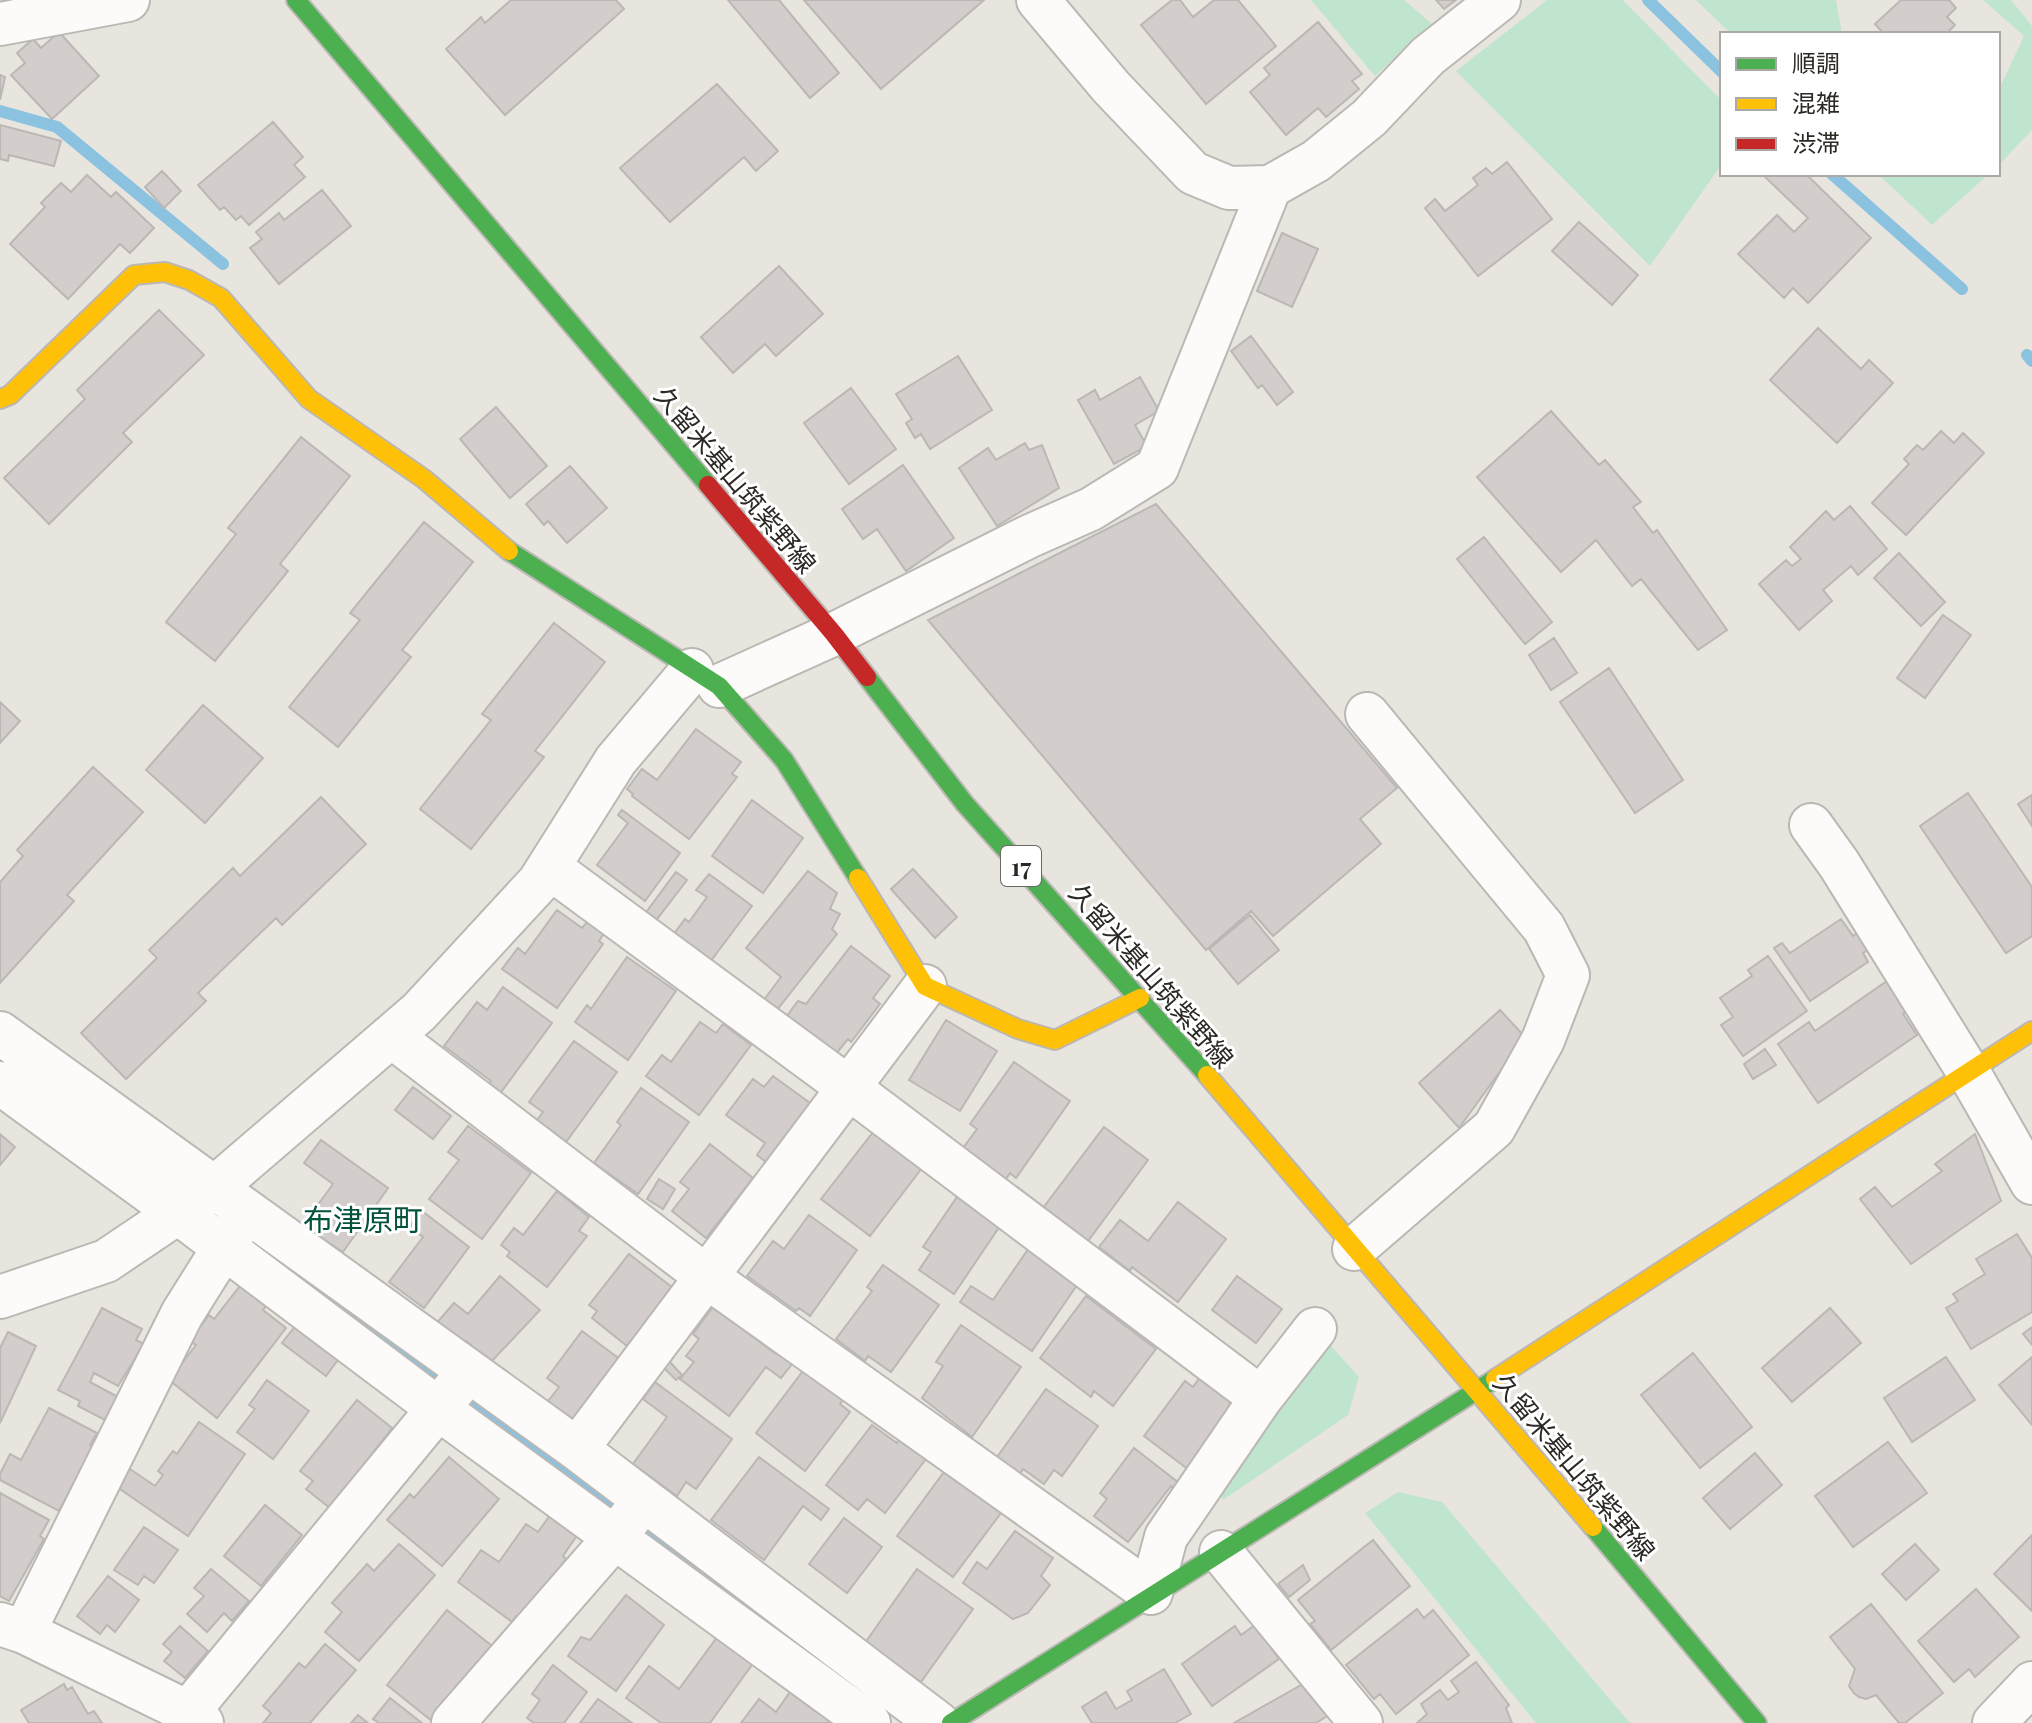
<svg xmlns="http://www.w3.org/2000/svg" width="2032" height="1723" viewBox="0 0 2032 1723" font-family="'Playfair Display','Noto Sans JP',serif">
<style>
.green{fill:#c0e5ce}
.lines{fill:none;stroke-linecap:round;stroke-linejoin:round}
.stream{stroke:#8bc2e0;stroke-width:12}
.building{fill:#d3cecc;stroke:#bbb7b5;stroke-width:2}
.street-casing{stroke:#bbb8b4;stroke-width:46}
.fast-casing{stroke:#bbb8b4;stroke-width:22}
.slow-casing{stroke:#bbb8b4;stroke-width:22}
.jam-casing{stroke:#bbb8b4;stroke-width:22}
.street{stroke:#fcfbfa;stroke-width:42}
.fast{stroke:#4caf50;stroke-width:18}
.slow{stroke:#ffc107;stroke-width:18}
.jam{stroke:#c62828;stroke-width:18}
.labels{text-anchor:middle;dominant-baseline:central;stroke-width:6;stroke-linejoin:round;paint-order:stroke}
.shield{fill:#fff;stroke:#6b6966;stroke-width:2}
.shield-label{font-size:24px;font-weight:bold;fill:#2c2925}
.street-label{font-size:26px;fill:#2c2925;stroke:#fff}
.quarter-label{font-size:30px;fill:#03533c;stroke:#fff}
</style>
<rect width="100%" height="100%" fill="#e8e5df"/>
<path class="green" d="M1311,0H1404L1432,24L1375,76Z
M1547,0H1623L1722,101V164L1650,266L1456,71Z
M1696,0H1836L1842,34H1731Z
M1983,0H2011L2032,26V130L1998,166V86L2002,83L2024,36Z
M1878,174H1989L1932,225Z
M1326,1340L1359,1377L1348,1415L1223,1500L1216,1490Z
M1398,1492L1442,1502L1630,1723H1536L1365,1513Z"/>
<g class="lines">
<path class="stream" d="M1648,0L1722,72
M0,111L57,127L223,264
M1832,174L1962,289
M2027,355L2032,361
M296,1275L442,1382
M470,1402L616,1509
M643,1528L747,1604"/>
</g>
<path class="building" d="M511,0H616L624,9L505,115L446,49L481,17L485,23Z
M728,0H779L839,73L810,98Z
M804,0H984L881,89Z
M1172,0H1180L1193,17L1214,0H1238L1276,46L1206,104L1141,25Z
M1436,0H1456L1444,9Z
M1901,0H1949L1956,8L1947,17L1955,25L1946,34H1884L1875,24Z
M1318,22L1362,74L1352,81L1359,89L1326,117L1318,108L1286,135L1250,92L1270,75L1264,68Z
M59,32L99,76L52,119L11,75L25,63L17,53L33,39L41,48Z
M0,75L5,77L0,100Z
M717,84L778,151L756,171L744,157L670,222L620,168Z
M273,122L303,157L294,165L305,177L249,225L241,216L236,220L224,207L220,210L198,185Z
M0,125L61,141L54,166L9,155L8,161L0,159Z
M1507,162L1552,219L1478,276L1425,208L1435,199L1445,211L1478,185L1473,178L1486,168L1492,174Z
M162,171L181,191L164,208L145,187Z
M1806,174L1871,238L1808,303L1793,288L1784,298L1738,254L1777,215L1794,232L1808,218L1763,175Z
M87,175L111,197L116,192L154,228L130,253L120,244L68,299L10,244L45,207L41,203L61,183L71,192Z
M322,190L351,226L279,284L250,248L262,239L256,232L279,213L284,220Z
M1579,222L1638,275L1612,305L1552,251Z
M1282,233L1318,249L1292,307L1257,291Z
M779,266L823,314L776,356L765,344L733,373L701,337Z
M159,310L204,355L123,433L132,442L49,524L4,478L85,399L77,390Z
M1818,328L1861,369L1869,360L1893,383L1837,443L1770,380Z
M1251,336L1293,392L1277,405L1262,385L1258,388L1231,351Z
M958,356L992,410L930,449L921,434L915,438L906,423L912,419L896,394Z
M1140,377L1159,411L1135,425L1147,446L1114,464L1078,400L1095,390L1100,400Z
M851,388L896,449L849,484L804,423Z
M496,407L547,466L510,498L460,439Z
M1551,411L1599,465L1605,460L1641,502L1633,507L1653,533L1657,530L1727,630L1698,650L1641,579L1632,586L1596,540L1561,572L1477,477Z
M1941,431L1954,443L1963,433L1984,453L1906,535L1872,503L1909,464L1904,459L1917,445L1923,450Z
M301,437L350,476L280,564L288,571L215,661L166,622L236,534L228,528Z
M1025,443L1029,450L1042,445L1059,488L997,526L959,468L988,448L996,460Z
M903,465L954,538L906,571L877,529L863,539L842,509Z
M570,466L607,508L567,543L548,521L544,525L526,504Z
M1156,504L1397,788L1360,819L1381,844L1273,936L1251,911L1206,950L928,620Z
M1850,506L1887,549L1858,575L1851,566L1823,590L1832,601L1799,630L1759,584L1786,560L1792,566L1801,559L1790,547L1826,511L1834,520Z
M424,522L473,562L402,650L411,657L338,747L289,707L360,620L350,613Z
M1484,537L1552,622L1525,644L1457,559Z
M1899,553L1945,602L1921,626L1874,578Z
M1943,615L1971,635L1925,698L1897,678Z
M554,623L605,662L535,751L544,757L471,849L420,809L491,720L482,714Z
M1554,638L1577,673L1551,690L1529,655Z
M1609,668L1683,780L1635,813L1560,702Z
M0,702L20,721L0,743Z
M203,705L263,758L205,823L146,770Z
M696,729L741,762L732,774L737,777L689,839L632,796L633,794L627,789L642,769L657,780Z
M93,767L143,812L67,895L74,901L0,983V882L23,856L17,850Z
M1968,793L2032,887V936L2006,953L1920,826Z
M2032,795V826L2018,804Z
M321,797L366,844L282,925L276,918L198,993L206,1001L126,1079L81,1033L157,958L149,950L233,868L240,876Z
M752,800L803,838L763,893L712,856Z
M622,810L680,853L645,901L597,865L628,823L618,815Z
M913,869L957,917L935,938L891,889Z
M808,871L837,893L830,909L840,914L832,929L837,934L776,1011L763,1001L781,977L746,948Z
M676,872L687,880L654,923L644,915Z
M709,874L752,906L710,962L673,935L685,919L689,922L707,897L696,890Z
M557,910L582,928L588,921L604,933L599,941L603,944L557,1008L502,969L518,948L525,954Z
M1250,915L1279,950L1238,984L1209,949Z
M1841,919L1853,936L1857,933L1868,950L1863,953L1868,962L1810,1001L1774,948L1782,943L1790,953Z
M851,946L890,976L873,998L880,1004L851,1042L848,1039L835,1055L786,1017L798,1001L806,1004Z
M1768,956L1807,1011L1743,1056L1721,1025L1733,1017L1720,998L1752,976L1748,970Z
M627,957L676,991L628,1060L575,1022L587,1005L591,1009Z
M1887,981L1908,1010L1903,1014L1917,1035L1818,1103L1778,1044L1809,1022L1815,1031Z
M503,987L552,1023L499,1095L488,1086L491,1081L444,1046L477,1002L487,1010Z
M1500,1010L1525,1037L1459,1128L1419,1083Z
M946,1020L997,1051L960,1111L909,1080Z
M700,1022L716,1033L723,1024L751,1045L699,1115L646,1076L662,1055L671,1062Z
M574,1041L617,1072L566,1142L537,1120L543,1112L529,1102Z
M1765,1049L1776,1065L1753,1079L1744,1064Z
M1014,1062L1070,1101L1016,1178L1010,1173L1006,1179L963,1148L977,1129L970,1124Z
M773,1076L810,1103L766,1162L757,1155L765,1143L726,1115L753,1079L764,1087Z
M413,1087L451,1116L433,1139L395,1110Z
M641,1088L689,1122L638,1194L594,1163L621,1125L617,1122Z
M468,1126L531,1173L482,1239L429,1199L459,1160L448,1152Z
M1104,1127L1148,1160L1088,1241L1043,1208Z
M874,1131L922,1168L870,1236L821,1199Z
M0,1134L15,1147L0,1165Z
M1975,1134L2001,1201L1911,1264L1860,1199L1875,1187L1892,1207L1942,1171L1935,1164Z
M321,1140L388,1188L343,1252L326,1241L324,1243L301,1228L333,1184L304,1163Z
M710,1144L753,1178L706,1238L672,1211L689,1189L680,1182Z
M659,1179L675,1189L663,1209L647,1199Z
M557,1191L589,1217L579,1231L587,1236L547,1287L507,1256L510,1252L501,1245L514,1228L523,1235Z
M957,1197L1000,1226L954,1294L919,1270L931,1252L923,1247Z
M1178,1202L1226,1239L1178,1302L1132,1267L1130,1271L1099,1247L1120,1220L1148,1241Z
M422,1211L469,1247L424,1308L389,1282L423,1237L409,1227Z
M809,1215L857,1250L810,1316L799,1308L796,1311L747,1276L773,1241L784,1249Z
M2017,1234L2032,1258V1312L1971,1349L1946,1308L1958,1301L1953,1294L1985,1274L1976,1259Z
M1029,1248L1079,1282L1032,1351L960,1302L971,1286L993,1300Z
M629,1254L673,1288L627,1346L592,1318L597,1311L589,1305Z
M883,1265L939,1305L891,1372L868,1356L865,1361L836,1339L872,1291L867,1287Z
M500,1276L540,1310L491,1362L466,1341L462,1346L436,1324L454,1303L468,1314Z
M1237,1276L1282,1309L1256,1343L1212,1310Z
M240,1286L266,1306L263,1310L286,1328L217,1418L169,1380L196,1345L190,1341L209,1315L214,1319Z
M1086,1296L1156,1349L1113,1406L1094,1391L1091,1397L1040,1358Z
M713,1307L776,1354L781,1346L796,1359L781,1378L766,1367L729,1416L680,1379L694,1362L686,1356L699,1339L693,1334Z
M102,1308L142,1329L136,1340L144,1344L118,1386L94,1373L90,1382L118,1397L105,1420L78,1406L80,1401L58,1390Z
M1830,1308L1861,1343L1792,1402L1762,1368Z
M297,1324L340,1357L326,1376L282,1343Z
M961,1325L1021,1367L972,1437L922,1398L943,1366L936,1362Z
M2032,1327V1345L2023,1334Z
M582,1331L621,1360L572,1425L545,1405L559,1387L547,1378Z
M8,1332L36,1346L0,1423V1348Z
M1693,1353L1752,1427L1700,1468L1641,1395Z
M1946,1357L1975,1400L1912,1442L1884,1398Z
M2032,1357V1425L1999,1385Z
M669,1361L682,1375L676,1380L663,1367Z
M806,1367L845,1397L840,1404L850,1412L805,1471L756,1433Z
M1202,1374L1240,1402L1189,1470L1144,1436L1185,1381L1193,1387Z
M267,1380L309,1411L273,1459L237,1432L255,1409L249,1405Z
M655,1382L732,1439L696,1489L686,1482L677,1496L633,1464L667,1417L643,1399Z
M1046,1389L1098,1426L1062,1476L1054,1470L1044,1484L1023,1469L1020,1474L997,1457Z
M357,1400L392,1428L330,1508L306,1489L313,1481L300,1471Z
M49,1408L97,1433L90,1445L93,1447L59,1511L0,1480V1474L10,1454L21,1460Z
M199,1422L245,1454L188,1536L117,1487L130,1469L155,1486L163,1475L158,1471L173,1451L177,1454Z
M872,1425L897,1443L902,1435L929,1455L885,1513L867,1499L858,1510L826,1485Z
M1888,1442L1927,1493L1853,1547L1815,1496Z
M1134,1448L1179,1483L1174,1489L1171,1486L1128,1542L1094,1516L1107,1499L1100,1493Z
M1755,1453L1782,1485L1730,1529L1703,1498Z
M449,1457L499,1499L442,1566L387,1520L410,1494L414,1498Z
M759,1457L829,1509L821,1520L803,1506L764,1560L711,1520Z
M944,1472L1001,1513L953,1577L897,1536Z
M0,1493L49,1520L40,1536L44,1539L9,1601L0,1596Z
M265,1505L302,1535L261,1586L224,1556Z
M551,1514L578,1534L563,1556L566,1559L559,1569L562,1571L521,1618L516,1616L512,1622L458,1582L481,1550L499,1562L526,1524L538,1532Z
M844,1518L882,1547L847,1593L809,1564Z
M144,1527L178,1550L154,1583L144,1576L138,1585L114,1570Z
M1015,1531L1053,1558L1041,1576L1050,1585L1028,1613L1013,1619L963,1583L977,1562L987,1569Z
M2032,1535V1611L1994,1574Z
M1373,1540L1410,1586L1331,1650L1310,1624L1315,1621L1298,1600Z
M399,1544L435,1575L359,1661L325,1632L342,1612L332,1603L367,1564L374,1571Z
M1915,1544L1939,1570L1906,1600L1882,1574Z
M1303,1565L1310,1580L1289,1597L1278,1584Z
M211,1569L249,1601L232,1621L224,1613L207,1632L187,1614L204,1596L194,1588Z
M917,1569L973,1609L921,1682L865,1643Z
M108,1576L139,1600L115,1632L107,1625L100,1634L77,1616Z
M1976,1589L2019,1637L1975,1677L1969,1669L1954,1682L1918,1641Z
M626,1595L664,1625L616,1691L568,1656L581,1637L590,1640Z
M1871,1604L1943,1693L1905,1723H1899L1876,1695L1866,1699L1859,1697L1854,1693L1849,1686L1855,1669L1830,1637Z
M1417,1609L1424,1618L1433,1610L1469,1655L1396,1714L1380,1694L1374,1699L1346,1665Z
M447,1610L492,1646L432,1721L387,1685Z
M1255,1625L1279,1659L1212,1706L1182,1664L1235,1626L1241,1635Z
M180,1626L208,1651L185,1678L164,1661L172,1652L163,1644Z
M718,1636L754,1662L710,1723H661L626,1698L649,1666L679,1689Z
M325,1644L356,1670L310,1723H263L271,1713L263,1706L299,1663L305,1668Z
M1476,1662L1509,1705L1506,1708L1512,1723H1417L1427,1714L1421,1704L1440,1690L1448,1700L1459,1692L1451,1681Z
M553,1665L587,1692L564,1723H534L527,1718L540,1700L532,1694Z
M1164,1669L1191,1714L1175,1723H1092L1082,1707L1106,1692L1116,1709L1132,1700L1127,1691Z
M1308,1681L1329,1715L1316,1723H1234Z
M64,1684L67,1690L72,1687L88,1714L94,1711L102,1723H29L21,1710Z
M792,1689L835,1723H741L759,1699L776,1712Z
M390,1698L422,1723H379L373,1719Z
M598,1699L632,1723H580Z
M358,1715L368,1723H351Z"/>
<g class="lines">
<g class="street-casing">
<path id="street" d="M1038,0L1111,87L1193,173L1229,188L1270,187L1316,161L1369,118L1428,56L1499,0
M0,24L128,0
M719,686L834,634L1030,536L1091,509L1157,468L1270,187
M1811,825L1839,864L1969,1073L2032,1183
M550,868L849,1088L1261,1398
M0,1033L577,1449L938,1723
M391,1036L707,1277L1151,1593L1166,1537L1261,1398L1315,1329
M0,1083L177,1212L440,1410L869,1723
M1354,1249L1494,1128L1543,1040L1568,975L1544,928L1367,714
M0,1297L106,1261L213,1189L419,1012L539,882L616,760L692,670
M577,1449L925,986
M1221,1552L1361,1723
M0,1624L24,1632L188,1712L202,1723
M24,1632L182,1314L239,1223
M188,1712L455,1388
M453,1723L616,1536L633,1514
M1994,1723L2032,1683"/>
</g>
<g class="fast-casing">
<path id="fast" d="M296,0L708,485
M509,551L719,686L784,760L858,878
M867,677L965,804L1207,1075
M1593,1527L1757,1723
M951,1723L1495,1379"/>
</g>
<g class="slow-casing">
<path id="slow" d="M0,399L10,395L134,275L165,272L189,280L221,298L309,399L424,479L509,551
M858,878L925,986L1018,1029L1055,1040L1140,998
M1207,1075L1593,1527
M1495,1379L2032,1031"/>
</g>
<g class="jam-casing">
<path id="jam" d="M708,485L834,634L867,677"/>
</g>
<use href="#street" class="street"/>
<use href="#fast" class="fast"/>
<use href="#slow" class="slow"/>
<use href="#jam" class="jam"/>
</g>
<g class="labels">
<rect class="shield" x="1001" y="846" width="40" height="40" rx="6"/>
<g class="shield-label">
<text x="1021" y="866">17</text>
</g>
<g class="street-label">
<text transform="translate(736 479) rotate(50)">久留米基山筑紫野線</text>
<text transform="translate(1152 975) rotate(49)">久留米基山筑紫野線</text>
<text transform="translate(1575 1466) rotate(50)">久留米基山筑紫野線</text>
</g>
<g class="quarter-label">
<text x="363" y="1219">布津原町</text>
</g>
</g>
<rect x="1720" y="32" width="280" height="144" fill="#ffffff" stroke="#aba9a8" stroke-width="2"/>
<rect x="1736" y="58" width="40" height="12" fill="#4caf50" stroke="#aba9a8" stroke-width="2"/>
<text x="1792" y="72" font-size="24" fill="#2c2925">順調</text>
<rect x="1736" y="98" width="40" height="12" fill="#ffc107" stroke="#aba9a8" stroke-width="2"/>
<text x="1792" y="112" font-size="24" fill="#2c2925">混雑</text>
<rect x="1736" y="138" width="40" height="12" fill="#c62828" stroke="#aba9a8" stroke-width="2"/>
<text x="1792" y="152" font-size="24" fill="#2c2925">渋滞</text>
</svg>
